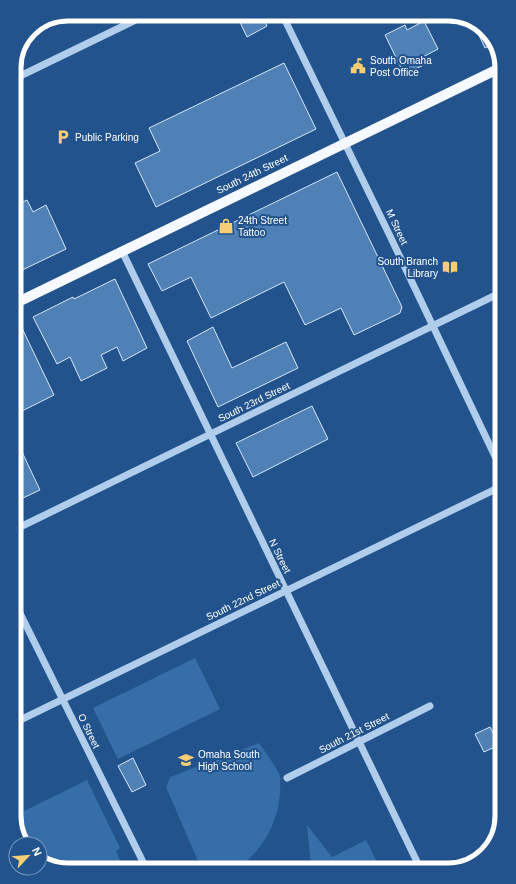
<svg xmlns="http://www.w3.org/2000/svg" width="516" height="884" viewBox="0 0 516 884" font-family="Arial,sans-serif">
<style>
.green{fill:#366eaa}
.building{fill:#4f80b6;stroke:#d6e6f9}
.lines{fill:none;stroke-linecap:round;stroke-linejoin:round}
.minor{stroke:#b1cdec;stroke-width:7}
.major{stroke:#f6f9ff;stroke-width:10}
.highway{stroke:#fff;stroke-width:12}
.labels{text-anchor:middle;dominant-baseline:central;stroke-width:4;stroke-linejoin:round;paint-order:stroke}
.poi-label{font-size:10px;fill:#fff;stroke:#22538d;text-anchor:start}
.street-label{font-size:10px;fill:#fff;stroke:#22538d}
.rim{fill:none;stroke:#fff;stroke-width:5}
</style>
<rect width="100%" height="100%" fill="#22538d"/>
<path class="green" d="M195,658L220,709L118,759L93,708Z
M259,743C264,750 279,771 280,777C281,782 280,788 280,793C278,824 261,853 235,870H202L166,787L170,777Z
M87,780L120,848L116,851L124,870H65L40,861V844H23L20,839L14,816Z
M307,825L332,857L366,840L381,870H307L311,868Z"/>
<path class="building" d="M236,14H261L267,26L247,37Z
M424,21L438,49L421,58L424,65L404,74L385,35L405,25L407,30Z
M472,21L478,23L495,43L485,48Z
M284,63L316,129L156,207L135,163L160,151L149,128Z
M337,172L402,307L400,313L354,335L341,308L305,325L284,282L211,318L191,277L162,291L148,264Z
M14,184L23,202L27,200L33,212L46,205L66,249L14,274Z
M115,279L147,348L123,361L117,347L101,355L107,368L81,381L70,357L57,364L33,317L73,297L74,299Z
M21,326L54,395L14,415V329Z
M213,327L232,368L286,342L298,368L218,407L187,341Z
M312,406L328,439L253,477L236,443Z
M14,435L40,490L23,498L14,479Z
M490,727L499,745L484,752L475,734Z
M133,758L146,785L132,792L118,766Z"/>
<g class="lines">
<path class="minor" d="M282,14L390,236L502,471
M14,79L148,14
M122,251L421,870
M14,530L502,292
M14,601L147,870
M14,723L502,486
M287,778L430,706"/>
<path class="major" d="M14,304L502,67"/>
<path class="highway" d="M62,17L69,14"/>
</g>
<defs>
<g id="civic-bare" transform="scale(1.2)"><path d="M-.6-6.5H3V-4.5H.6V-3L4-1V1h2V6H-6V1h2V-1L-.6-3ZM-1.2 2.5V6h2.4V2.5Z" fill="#f7ce73" stroke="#22538d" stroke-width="2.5" paint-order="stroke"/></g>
<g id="parking-bare" transform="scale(1.2)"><path d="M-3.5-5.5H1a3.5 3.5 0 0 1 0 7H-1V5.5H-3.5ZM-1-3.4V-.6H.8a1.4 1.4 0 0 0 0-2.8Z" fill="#f7ce73" stroke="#22538d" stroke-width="2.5" paint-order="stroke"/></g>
<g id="shop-bare" transform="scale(1.2)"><path d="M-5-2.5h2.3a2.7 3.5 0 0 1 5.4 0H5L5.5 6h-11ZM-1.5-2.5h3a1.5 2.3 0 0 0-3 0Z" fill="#f7ce73" stroke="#22538d" stroke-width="2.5" paint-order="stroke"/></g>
<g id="library-bare" transform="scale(1.2)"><path d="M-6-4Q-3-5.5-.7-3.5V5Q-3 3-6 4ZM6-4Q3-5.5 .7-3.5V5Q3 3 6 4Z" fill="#f7ce73" stroke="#22538d" stroke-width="2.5" paint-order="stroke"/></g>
<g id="school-bare" transform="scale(1.2)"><path d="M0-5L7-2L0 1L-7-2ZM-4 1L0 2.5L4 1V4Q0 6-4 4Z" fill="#f7ce73" stroke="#22538d" stroke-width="2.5" paint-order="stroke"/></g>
</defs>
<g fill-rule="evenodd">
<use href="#civic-bare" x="358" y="66"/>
<use href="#parking-bare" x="63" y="137"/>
<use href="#shop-bare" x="226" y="226"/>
<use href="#library-bare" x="450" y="267"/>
<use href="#school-bare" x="186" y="760"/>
</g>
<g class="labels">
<g class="poi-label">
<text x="370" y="60">South Omaha<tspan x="370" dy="12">Post Office</tspan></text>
<text x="75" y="137">Public Parking</text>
<text x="238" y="220">24th Street<tspan x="238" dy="12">Tattoo</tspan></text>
<text x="438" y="261" text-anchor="end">South Branch<tspan x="438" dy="12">Library</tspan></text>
<text x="198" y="754">Omaha South<tspan x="198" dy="12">High School</tspan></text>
</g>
<g class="street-label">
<text transform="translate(252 174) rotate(-26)">South 24th Street</text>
<text transform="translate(397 227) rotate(65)">M Street</text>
<text transform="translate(254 402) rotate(-26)">South 23rd Street</text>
<text transform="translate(280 556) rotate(64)">N Street</text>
<text transform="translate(243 600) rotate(-26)">South 22nd Street</text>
<text transform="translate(89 731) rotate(64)">O Street</text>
<text transform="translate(354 733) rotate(-27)">South 21st Street</text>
</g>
</g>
<path d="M0 0H516V884H0ZM68 21H448A47 47 0 0 1 495 68V816A47 47 0 0 1 448 863H68A47 47 0 0 1 21 816V68A47 47 0 0 1 68 21Z" fill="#22538d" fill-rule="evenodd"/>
<path class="rim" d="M68 21H448A47 47 0 0 1 495 68V816A47 47 0 0 1 448 863H68A47 47 0 0 1 21 816V68A47 47 0 0 1 68 21Z"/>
<g transform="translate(28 856) rotate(64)"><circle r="19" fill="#22538d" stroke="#7a98bb"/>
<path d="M0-3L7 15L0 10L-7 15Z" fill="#f7ce73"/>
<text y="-6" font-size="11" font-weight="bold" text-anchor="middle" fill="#ffffff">N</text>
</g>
</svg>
